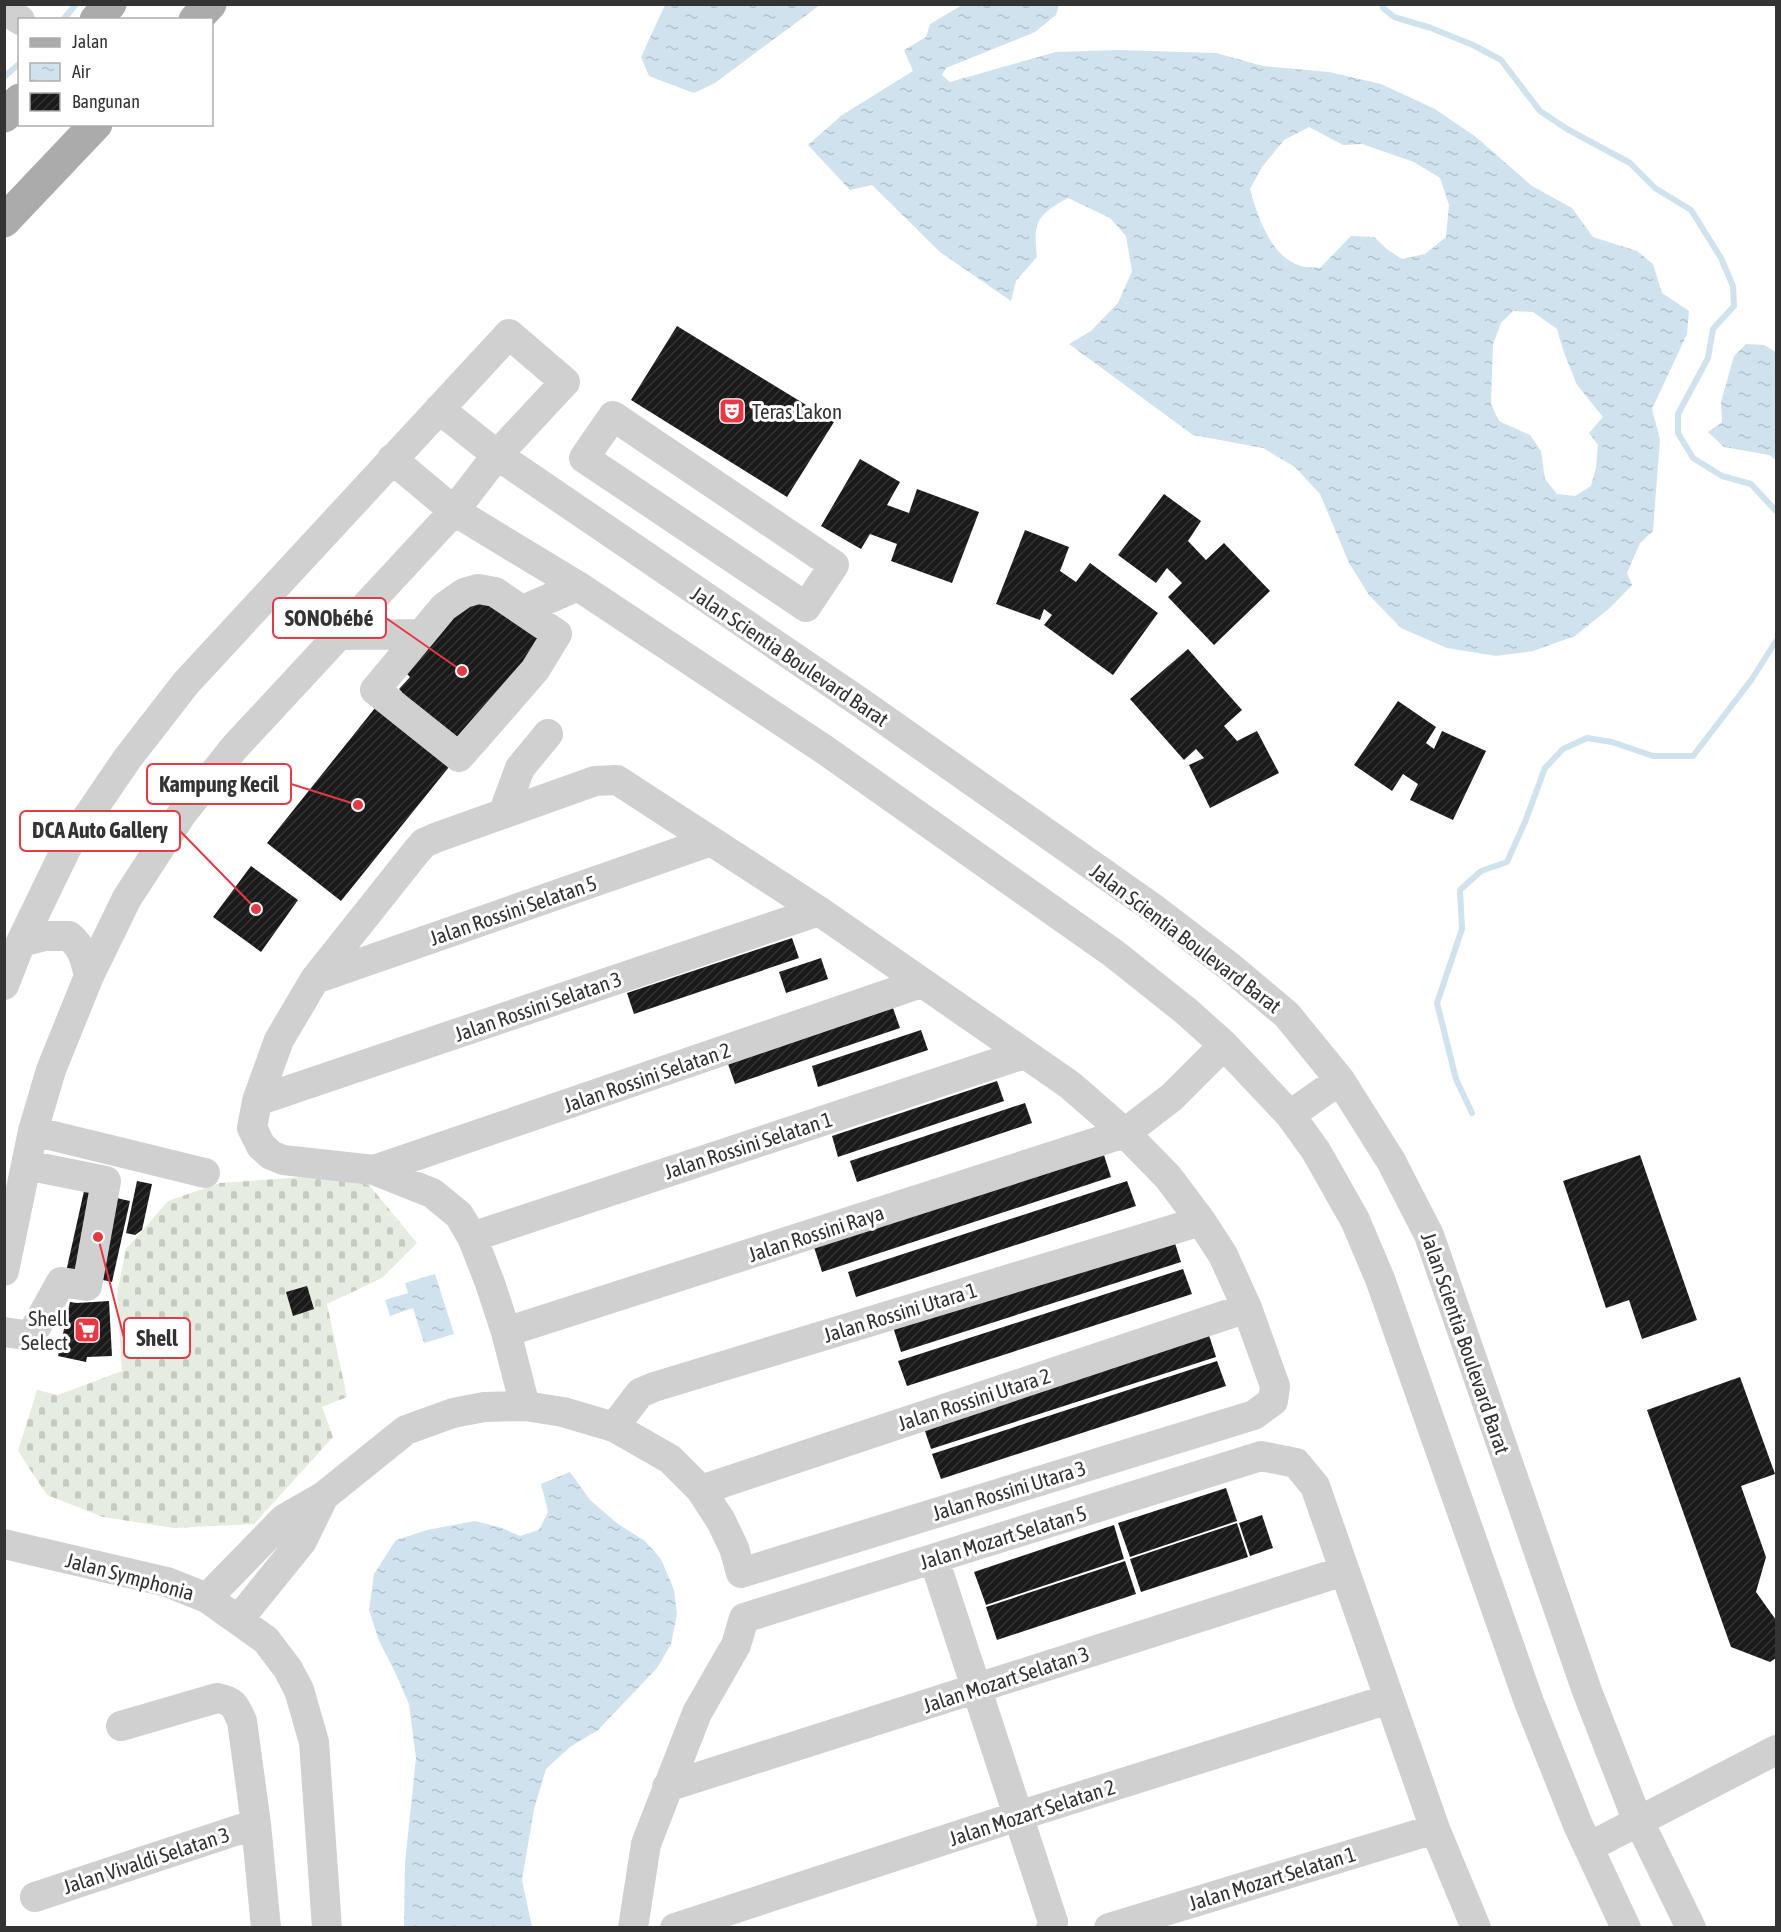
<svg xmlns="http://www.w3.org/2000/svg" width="1781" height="1932" viewBox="0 0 1781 1932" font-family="'Asap Condensed',sans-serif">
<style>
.cemetery{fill:url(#cemetery-stones)}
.water{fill:url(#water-ripples);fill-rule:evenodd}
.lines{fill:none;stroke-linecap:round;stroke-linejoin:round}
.stream{stroke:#cfe2ee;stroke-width:6}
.building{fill:url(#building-hatch)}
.minor{stroke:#d0d0d0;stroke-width:30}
.major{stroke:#ababab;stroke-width:33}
.labels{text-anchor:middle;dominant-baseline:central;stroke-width:6;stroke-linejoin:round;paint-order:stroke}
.poi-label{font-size:21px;fill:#333;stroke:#fff;text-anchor:start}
.street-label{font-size:21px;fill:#333;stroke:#fff}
.leader{fill:none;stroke:#e63946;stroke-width:2}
.callout-dot{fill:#e63946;stroke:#fff;stroke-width:2}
.callout{fill:#fff;stroke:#e63946;stroke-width:2}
.callout-label{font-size:22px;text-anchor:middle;font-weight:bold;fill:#333}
</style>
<defs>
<pattern id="cemetery-stones" width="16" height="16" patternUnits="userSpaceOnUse" patternTransform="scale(1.5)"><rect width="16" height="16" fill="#e6ecdf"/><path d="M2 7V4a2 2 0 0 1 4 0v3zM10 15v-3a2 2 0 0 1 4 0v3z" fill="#c6cbc0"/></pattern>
<pattern id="water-ripples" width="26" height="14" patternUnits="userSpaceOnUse" patternTransform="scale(1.5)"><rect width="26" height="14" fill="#cfe2ee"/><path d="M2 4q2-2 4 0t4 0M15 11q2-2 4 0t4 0" fill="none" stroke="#b2c2cd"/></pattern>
<pattern id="building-hatch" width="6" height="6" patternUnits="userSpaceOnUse" patternTransform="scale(1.5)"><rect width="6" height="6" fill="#1a1a1a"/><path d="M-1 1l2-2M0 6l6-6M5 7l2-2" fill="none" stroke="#333"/></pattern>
</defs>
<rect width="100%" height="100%" fill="#fff"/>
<path class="cemetery" d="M332,1175L369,1185L417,1243L382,1278L327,1304L347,1397L322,1407L333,1437L254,1524L174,1528L103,1517L47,1495L18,1451L37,1390L58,1395L122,1371L117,1294L126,1249L168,1201L220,1183Z"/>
<path class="water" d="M964,4L1059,5L1056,15L1035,32L946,68L942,75L950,82L1056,52L1118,50L1216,53L1263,66L1329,72L1381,84L1435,109L1476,137L1532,186L1572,208L1593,237L1637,251L1653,264L1662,293L1689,311L1687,334L1652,409L1660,439L1653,531L1640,543L1627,573L1632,585L1611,607L1575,636L1533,651L1496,656L1447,648L1401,628L1369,595L1349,563L1320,494L1295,467L1263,448L1193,435L1069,344L1091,331L1118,303L1132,271L1126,236L1110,218L1068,198C1037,215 1033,221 1037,257L1016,281L1011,301L940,252L872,185L850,190L808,145L842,115L913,71L904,50L926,37L930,24ZM1309,127L1343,145L1362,144L1414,162L1440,178L1449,205L1446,237L1425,254L1402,259L1388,250L1374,237L1351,236L1320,268C1314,267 1307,268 1301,266C1271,258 1257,215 1250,189L1262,167L1284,140ZM1513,311L1533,312L1557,329L1563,350L1577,385L1603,417L1589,433L1598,445L1596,468L1591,486L1575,496L1557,494L1545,479L1541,451L1530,435L1499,421L1491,404L1493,344L1501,323Z
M665,5V4L820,5L715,83L694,93L649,76L641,57Z
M1746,344L1764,345L1776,352V460L1769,455L1724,447L1708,432L1722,422L1721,402L1734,356Z
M435,1274L454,1334L424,1343L413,1308L390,1316L385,1300L408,1293L405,1283Z
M570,1472L590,1500L618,1524L645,1541L661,1559L674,1590L677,1614L671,1644L657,1668L598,1730L570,1747L546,1769L534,1809L522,1880L532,1927H404L405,1863L416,1758L409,1704L395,1672L379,1641L369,1610L374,1574L396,1540L427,1530L475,1521L502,1528L520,1536L539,1530L548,1512L541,1484Z"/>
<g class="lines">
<path class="stream" d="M1382,4L1383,8L1394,17L1431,28L1473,45L1501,60L1540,111L1567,129L1630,163L1655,188L1691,210L1721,258L1733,286L1734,306L1713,329L1708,358L1678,414V433L1693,458L1722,476L1751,484L1776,511
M63,20L76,4
M4,77L20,63
M1472,1113L1456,1079L1437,1003L1462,929L1460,890L1481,871L1507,862L1525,822L1545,768L1563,749L1587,738L1612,742L1653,756H1693L1752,679L1776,641"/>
</g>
<path class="building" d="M677,326L834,422L787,497L631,400Z
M860,459L900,482L887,505L909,513L917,489L979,512L952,583L891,561L897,544L870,534L861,549L821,526Z
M1164,494L1201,521L1188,541L1206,560L1224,543L1270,591L1214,645L1168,597L1182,583L1167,568L1156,583L1118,555Z
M1025,530L1069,547L1060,571L1076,582L1090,563L1158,613L1113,675L1044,625L1052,615L1044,609L1040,620L996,604Z
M473,596L550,635L455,751L399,699L402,692L399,689L410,677L399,666Z
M1188,649L1242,710L1224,726L1237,741L1257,731L1279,773L1210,808L1189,765L1204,758L1196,749L1184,760L1130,699Z
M1398,701L1436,727L1426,743L1434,749L1442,731L1486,751L1453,820L1410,800L1418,784L1403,774L1392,791L1354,765Z
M375,708L449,767L341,901L267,843Z
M251,866L298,900L261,952L213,917Z
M792,938L799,958L634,1014L627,993Z
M821,958L828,979L786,993L779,972Z
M893,1008L900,1028L735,1084L728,1064Z
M921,1030L928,1050L818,1087L812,1066Z
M997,1081L1004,1101L838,1157L832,1136Z
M1025,1103L1032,1123L857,1182L850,1161Z
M1103,1152L1111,1177L822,1272L814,1247Z
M1640,1155L1697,1320L1642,1339L1629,1300L1606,1308L1563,1181Z
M137,1181L152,1184L142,1230L135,1235L126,1233Z
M1127,1181L1136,1206L856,1297L848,1272Z
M84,1191L130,1201L112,1282L66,1272Z
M1173,1237L1181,1262L901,1352L893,1327Z
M1183,1269L1192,1294L907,1386L898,1361Z
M307,1286L314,1309L293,1316L286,1292Z
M109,1301L112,1356L87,1357L86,1362L58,1356L70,1302L77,1303Z
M1208,1332L1216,1357L931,1449L923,1425Z
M1217,1361L1226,1386L941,1479L932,1454Z
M1740,1377L1775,1474L1741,1486L1766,1557L1756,1592L1776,1620V1658L1770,1662L1731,1647L1647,1410Z
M1226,1488L1237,1521L1130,1557L1118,1523Z
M1262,1515L1273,1548L1250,1556L1239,1523Z
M1237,1523L1248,1557L1141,1592L1130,1559Z
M1114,1525L1124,1559L986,1605L974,1572Z
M1125,1561L1136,1594L997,1640L986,1607Z"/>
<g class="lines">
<path class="minor" d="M4,9L20,20
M439,409L497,455L861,703L1150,906L1230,967L1287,1015L1340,1080L1391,1161L1429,1235L1587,1691L1633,1809L1691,1928
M613,416L834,565L806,607L584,458Z
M392,459L454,511L578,586L825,750L1113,953L1186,1011L1224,1045L1290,1115L1316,1151L1355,1220L1380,1279L1529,1702L1578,1825L1626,1928
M478,589L495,592L557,634L535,670L459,757L375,690L444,607L464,593Z
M523,610L578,586
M339,635L421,634
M503,814L520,768L548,734
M21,942L45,936H69C83,948 85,959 89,976
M315,979L711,841
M4,985L21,942L67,847L127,759L186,683L509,334L565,382L497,455L454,511L234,748L181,815L127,898L89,976L51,1070L33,1131L4,1271
M257,1101L819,911
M1290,1115L1340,1080
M33,1131L205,1173
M374,1170L921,983
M472,1237L1024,1054
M4,1332L31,1336L61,1282L87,1286L106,1181L26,1165
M506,1332L1125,1133L1172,1097L1224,1045
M614,1427L640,1393L654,1387L1201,1221
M701,1490L1247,1308
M4,1544L167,1582L207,1598L266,1640L288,1669L299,1690L314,1742L327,1928
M934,1559L1053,1922L1051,1928
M207,1598L284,1519L324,1496L406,1430L453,1413L484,1407L525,1406L563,1412L614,1427L670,1459L701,1490L721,1521L734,1548L741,1573L1254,1415L1273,1401L1275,1386L1247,1308L1223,1255L1201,1221L1168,1177L1125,1133L1070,1085L819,911L617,780L595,781L435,838L424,843L416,852L315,979L279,1040L257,1101L252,1128L261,1146L271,1155L283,1160L374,1170L432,1193L459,1215L472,1237L490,1283L506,1332L525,1406
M239,1619L302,1541L324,1496
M121,1726L217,1698C234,1701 235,1706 242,1721L256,1824L266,1928
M667,1787L1344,1571
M1589,1847L1776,1750
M35,1897L256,1824
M633,1928L646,1844L697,1713L736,1645L744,1618L1261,1456L1296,1463L1315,1486L1435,1829L1476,1928
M675,1928L1018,1816L1389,1699
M1109,1928L1435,1829"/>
<path class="major" d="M96,20L110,4
M195,20L210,4
M4,116L20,100
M4,221L96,124"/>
</g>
<defs>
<g id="theatre-square" transform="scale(1.35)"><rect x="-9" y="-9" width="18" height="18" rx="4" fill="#e63946" stroke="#fff"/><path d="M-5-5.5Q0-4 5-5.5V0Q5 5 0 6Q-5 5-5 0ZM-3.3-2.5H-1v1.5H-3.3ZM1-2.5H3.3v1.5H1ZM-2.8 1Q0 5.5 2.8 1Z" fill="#fff"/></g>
<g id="supermarket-square" transform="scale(1.35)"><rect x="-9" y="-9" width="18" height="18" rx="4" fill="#e63946" stroke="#fff"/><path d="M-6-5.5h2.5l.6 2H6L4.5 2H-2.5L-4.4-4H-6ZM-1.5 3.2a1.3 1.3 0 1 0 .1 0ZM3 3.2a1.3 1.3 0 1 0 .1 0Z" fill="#fff"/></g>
</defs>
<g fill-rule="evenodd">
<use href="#theatre-square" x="732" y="411"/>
<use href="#supermarket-square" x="87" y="1330"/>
</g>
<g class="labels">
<g class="poi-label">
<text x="752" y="411">Teras Lakon</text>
<text x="68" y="1318" text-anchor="end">Shell<tspan x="68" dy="24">Select</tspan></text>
</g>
<g class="street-label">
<text transform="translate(790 656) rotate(34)">Jalan Scientia Boulevard Barat</text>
<text transform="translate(513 910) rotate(-19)">Jalan Rossini Selatan 5</text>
<text transform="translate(1186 938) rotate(37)">Jalan Scientia Boulevard Barat</text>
<text transform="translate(538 1006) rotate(-19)">Jalan Rossini Selatan 3</text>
<text transform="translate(647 1077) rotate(-19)">Jalan Rossini Selatan 2</text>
<text transform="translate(748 1145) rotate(-18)">Jalan Rossini Selatan 1</text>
<text transform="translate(816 1233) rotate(-18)">Jalan Rossini Raya</text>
<text transform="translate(900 1312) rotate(-17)">Jalan Rossini Utara 1</text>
<text transform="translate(1466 1343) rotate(71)">Jalan Scientia Boulevard Barat</text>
<text transform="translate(974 1399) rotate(-18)">Jalan Rossini Utara 2</text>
<text transform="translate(1009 1490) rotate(-17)">Jalan Rossini Utara 3</text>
<text transform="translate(1003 1537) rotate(-17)">Jalan Mozart Selatan 5</text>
<text transform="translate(130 1576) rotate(15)">Jalan Symphonia</text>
<text transform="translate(1006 1679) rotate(-18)">Jalan Mozart Selatan 3</text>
<text transform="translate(1032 1812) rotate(-18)">Jalan Mozart Selatan 2</text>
<text transform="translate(146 1860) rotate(-18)">Jalan Vivaldi Selatan 3</text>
<text transform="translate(1272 1878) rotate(-17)">Jalan Mozart Selatan 1</text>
</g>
</g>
<path class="leader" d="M462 671L386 618M358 805L291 784M256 909L180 831M98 1237L124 1338"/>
<g class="callout-dot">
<circle cx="462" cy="671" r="6"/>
<circle cx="358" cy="805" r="6"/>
<circle cx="256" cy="909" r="6"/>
<circle cx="98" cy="1237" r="6"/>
</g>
<g class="callout">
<rect x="273" y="598" width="113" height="40" rx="6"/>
<rect x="147" y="764" width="144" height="40" rx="6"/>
<rect x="20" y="811" width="160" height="40" rx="6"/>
<rect x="124" y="1318" width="66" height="40" rx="6"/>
</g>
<g class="callout-label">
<text x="329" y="626">SONObébé</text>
<text x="219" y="792">Kampung Kecil</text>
<text x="100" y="838">DCA Auto Gallery</text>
<text x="157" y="1346">Shell</text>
</g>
<rect width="1781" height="1932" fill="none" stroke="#333333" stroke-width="12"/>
<rect x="18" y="18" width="195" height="108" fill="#ffffff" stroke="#adadad" stroke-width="1.5"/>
<rect x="30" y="38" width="30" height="9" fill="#ababab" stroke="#adadad" stroke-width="1.5"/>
<text x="72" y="48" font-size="18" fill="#333333">Jalan</text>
<rect x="30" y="63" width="30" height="18" fill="url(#water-ripples)" stroke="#adadad" stroke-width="1.5"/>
<text x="72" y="78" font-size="18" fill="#333333">Air</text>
<rect x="30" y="93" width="30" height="18" fill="url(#building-hatch)" stroke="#adadad" stroke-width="1.5"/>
<text x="72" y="108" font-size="18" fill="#333333">Bangunan</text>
</svg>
